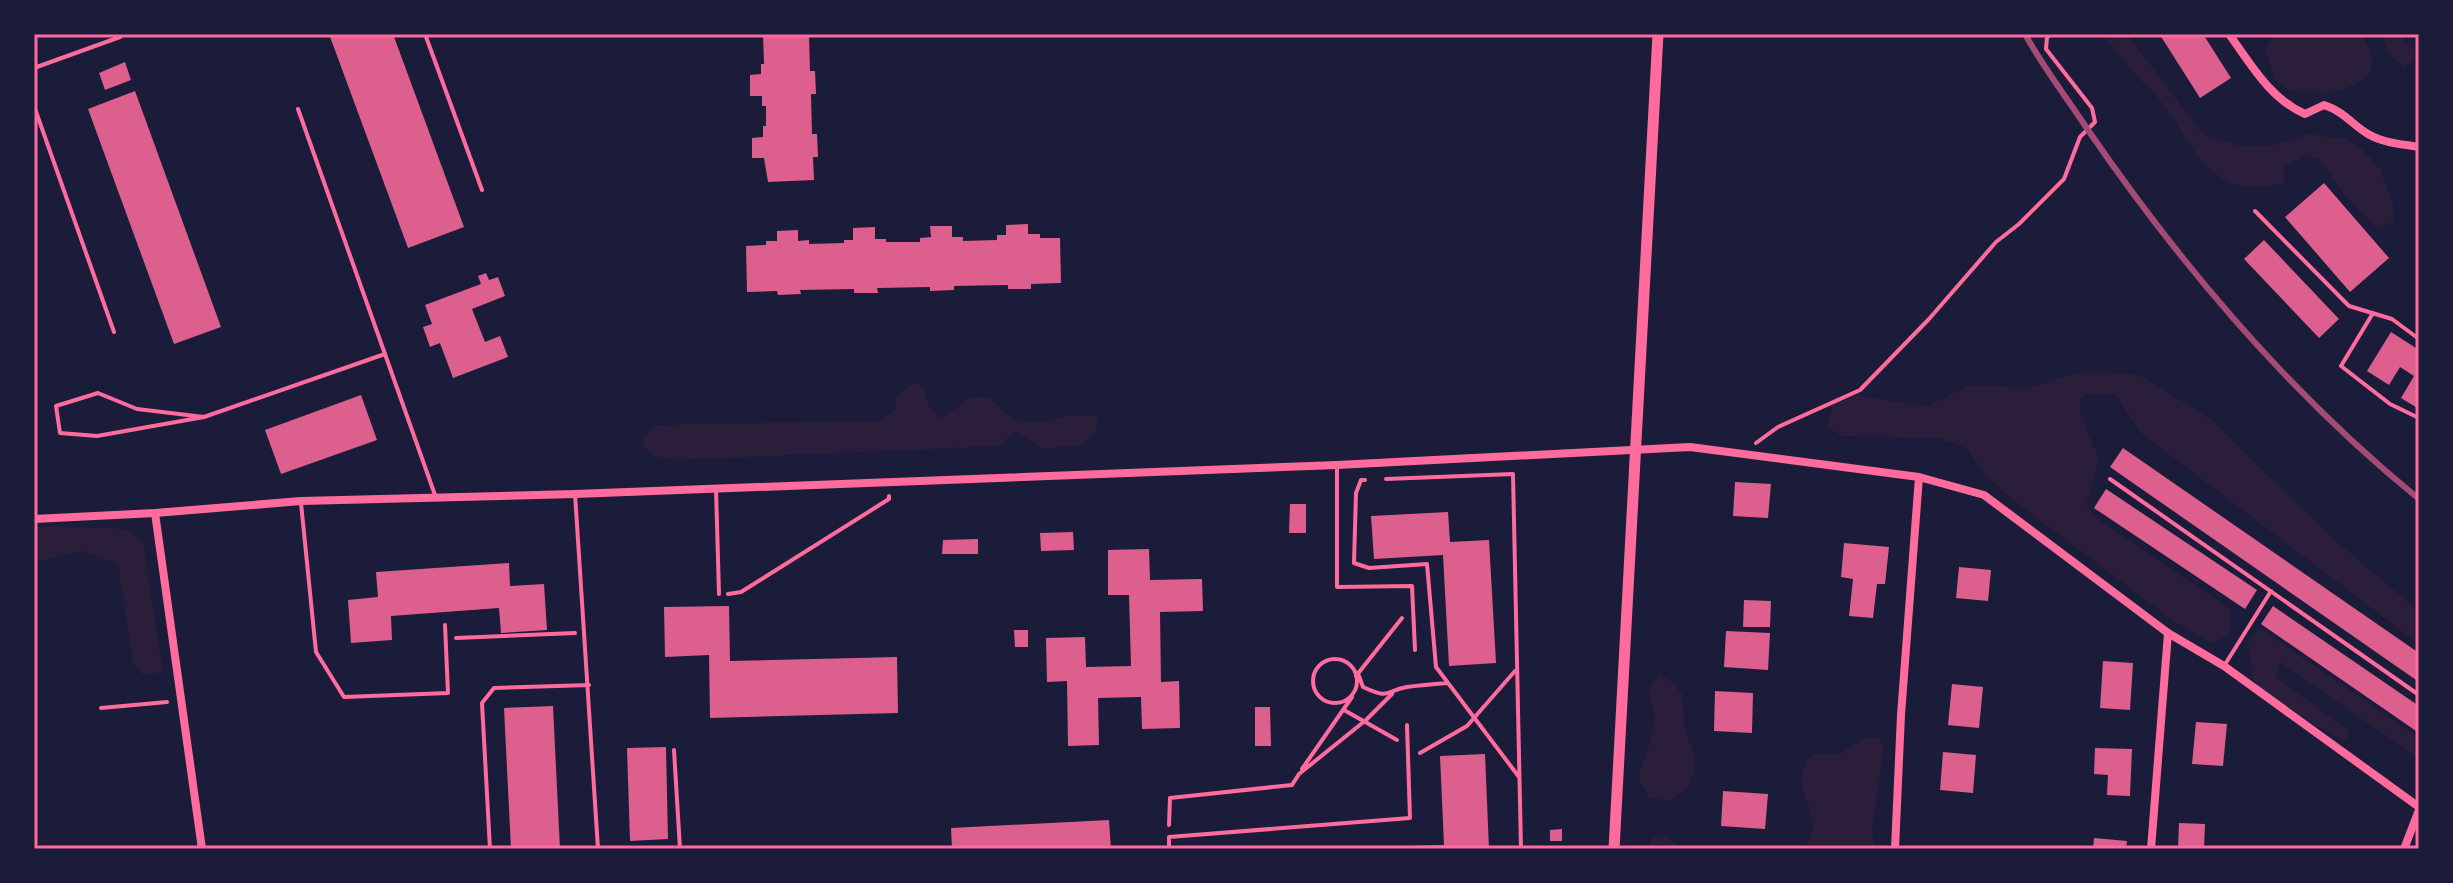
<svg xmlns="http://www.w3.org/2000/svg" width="2453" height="883" viewBox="0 0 2453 883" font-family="'Exo 2',sans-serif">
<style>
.green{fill:#2a1e3b}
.building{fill:#dd5f8e}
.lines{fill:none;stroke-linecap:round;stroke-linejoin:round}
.path{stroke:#ff6b9d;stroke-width:4}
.service{stroke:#ff6b9d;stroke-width:4}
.minor{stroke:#ff6b9d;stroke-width:8}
.tertiary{stroke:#ff6b9d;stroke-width:11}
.rail{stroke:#a44b75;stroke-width:6}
.neatline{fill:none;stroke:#ff6b9d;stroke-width:3}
</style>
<rect width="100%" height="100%" fill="#1b1b3a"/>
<path class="green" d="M2102,34H2127L2203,134L2240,146L2272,145L2309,134L2345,139L2360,147L2380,169L2393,204V222L2377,229L2343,193L2319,159L2305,156L2286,165L2283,183C2209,203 2195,146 2159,99C2153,91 2144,84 2137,77C2125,63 2114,48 2102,34Z
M2272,34H2362C2365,42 2373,55 2372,64C2370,92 2311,97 2291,90C2284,89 2280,84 2275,80L2265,49Z
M2381,34H2399L2415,52L2412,62L2404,67L2388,53Z
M2086,371L2139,375L2211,419L2332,538L2419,611V644L2141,433L2115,394H2085L2078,408L2099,459L2086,505L2099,520L2229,608V635L2212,644L2171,619L2021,506L1987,477L1966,448L1938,438L1841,436L1827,426L1833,404L1845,394L1927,406L1970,385L2027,388Z
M913,383L923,387L928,406L941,419L971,397H990C998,406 1008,418 1021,421C1046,427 1073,408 1098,418L1094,434L1080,446L1042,448L1016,431L1000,446L674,460L655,456L642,445L644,436L656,425L879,421L895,409L897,395Z
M50,526L125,529L143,541L163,672L143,675L133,664L118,563L80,551L34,562V527Z
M2261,629L2419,738V759L2280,662L2276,677L2349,731L2345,742L2272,700L2253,680L2248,640Z
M1660,675L1669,679L1683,695L1684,727L1695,758V768L1687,788L1671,801L1650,798L1638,779L1651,739L1655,715L1649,694L1652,683Z
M1867,737L1878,738L1884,747L1872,831L1875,849H1805L1812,833L1813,822L1800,779L1808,759L1817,753L1839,754Z
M1663,835L1673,841L1677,849H1648L1653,837Z"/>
<path class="building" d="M329,34H393L464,227L408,248Z
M763,34H809L810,71H815L816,94H811L812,134H817L818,157H813L814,180L768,182L764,158H752V138L763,137V126H766V106H762V96H750V75L761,74V64H764Z
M2162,34H2203L2231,78L2200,98L2160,35Z
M125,62L131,80L105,90L99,73Z
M135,91L221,327L174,344L88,109Z
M2324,183L2389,258L2350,292L2285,217Z
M1028,224V234H1040V238H1060L1061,283L1031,284V289H1008V285L954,286V290L930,291V287L877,288L878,293H854V289L800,290L801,294L778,295L777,291L747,292L746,246L766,245V241H777V231L798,230V241L809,240V244L844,243V240H853V228L875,227V239H886V242H920V238L931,237L930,226H952V237H963V241L997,240V235H1006V225Z
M2264,240L2339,319L2319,338L2244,259Z
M486,273L489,280L498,277L505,296L472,309L485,342L500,336L508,357L453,378L440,343L430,347L423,327L432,324L425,305L481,284L478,276Z
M2391,332L2419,350V409L2401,398L2414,376L2400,367L2389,385L2367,371Z
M361,395L377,440L281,474L265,430Z
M2123,448L2419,653V682L2110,467Z
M1735,482L1771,484L1768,518L1733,516Z
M2106,489L2257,590L2245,609L2094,508Z
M1290,504H1306V533H1289Z
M1448,512L1450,542L1489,540L1496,663L1449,666L1443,555L1374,559L1371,516Z
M1073,532L1074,550L1041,551L1040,533Z
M978,539V554H942L943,540Z
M1844,543L1889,547L1885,584H1877L1873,618L1849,616L1853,579L1841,577Z
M1149,549L1150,580L1202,579L1203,611L1160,612L1161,682L1179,681L1180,728L1142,729L1141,697L1098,698L1099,745L1068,746L1067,681L1047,682L1046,638L1085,637L1086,667L1131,666L1129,595H1108V550Z
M509,563L510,586L544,584L547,630L501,633L499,608L391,616L392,640L351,643L348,600L378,597L376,572Z
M1959,567L1991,570L1988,601L1956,598Z
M1744,600L1771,601L1770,627H1743Z
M729,606L730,661L897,657L898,713L710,718L709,655L665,657L664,607Z
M2273,606L2419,706V733L2261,624Z
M1014,630H1028V647H1015Z
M1726,631L1770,633L1768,670L1724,667Z
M2103,661L2133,663L2130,710L2100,708Z
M1952,684L1983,687L1979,728L1948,725Z
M1715,691L1753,693L1752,733L1714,731Z
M553,706L560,849H511L504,708Z
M1255,707H1270L1271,746H1255Z
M2196,722L2227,724L2223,766L2192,764Z
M666,747L668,839L630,841L627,748Z
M2095,748L2132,749L2130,796L2107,795L2108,775L2094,774Z
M1943,752L1976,755L1973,793L1940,790Z
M1485,754L1489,849H1405V846L1444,845L1440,756Z
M1723,791L1768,794L1765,829L1721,826Z
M1109,820L1111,849H952L951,828Z
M2179,823L2205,824L2204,849H2178Z
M1562,829V841H1550V830Z
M2094,838L2127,841L2126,849H2093Z"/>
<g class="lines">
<path class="path" d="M1756,443L1778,427L1860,390L1929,319L1996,242L2019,224L2064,179L2080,137L2095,122L2092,108L2046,49L2047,37L2052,34
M1386,479L1513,474L1521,849
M1365,480H1361L1356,493L1354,563L1369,568L1427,564L1436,667L1519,777
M728,594L741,592L889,499V496
M456,638L575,633
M1313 681a22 22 0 1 1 44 0a22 22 0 1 1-44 0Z
M1356,676L1402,618
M1359,676L1363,687C1391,700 1384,691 1407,687C1420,685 1434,684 1447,683
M101,708L167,702
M1344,710L1397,740
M1420,753L1467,726L1515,671
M1302,769L1352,697
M1169,825L1170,798L1292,785L1299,774L1366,720L1392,694"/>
<path class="service" d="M425,34L482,190
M34,68L120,37L121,34
M34,106L114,332
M298,109L435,495
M2255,211L2349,306L2392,319L2419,339
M2373,313L2341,366L2390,404L2419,418
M204,417L97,436L60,433L56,406L98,393L137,409L204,417L385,354
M1337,465V587L1412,586L1415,650
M2110,479L2419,695
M716,489L719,594
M575,494L598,849
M301,503L316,652L344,697L448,693L445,625
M2224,666L2271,591
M674,750L680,849
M490,849L482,703L494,688L589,685
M881,849L920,848
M1169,849V837L1410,818L1407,725"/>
<path class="minor" d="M2229,34C2250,63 2270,99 2305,114L2324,105C2345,112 2351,124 2368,134C2383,143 2402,144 2419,147
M155,513L202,849
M34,519L155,513L301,501L575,494L1337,465L1690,447L1919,477L1984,495L2168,633L2224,666L2419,807
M1895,849L1901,715L1919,477
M2151,849L2168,633
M2404,849L2419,810"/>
<path class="tertiary" d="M1614,849L1658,34"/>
<path class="rail" d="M2025,34C2043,67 2067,98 2088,130C2182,267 2290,394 2419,499"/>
</g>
<rect width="2453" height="883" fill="none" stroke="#1b1b3a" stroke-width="72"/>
<rect x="36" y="36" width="2381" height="811" class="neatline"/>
</svg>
